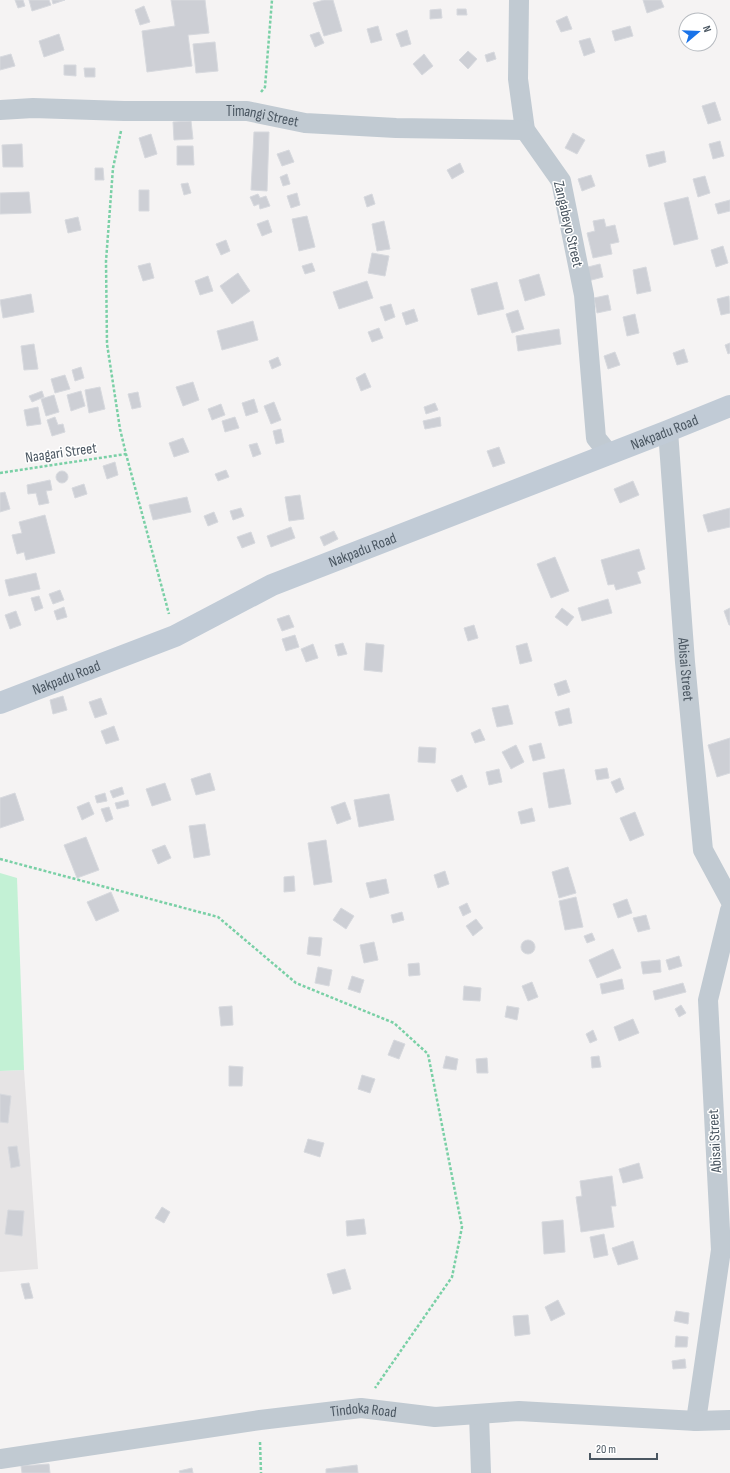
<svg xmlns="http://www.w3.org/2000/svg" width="730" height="1473" viewBox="0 0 730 1473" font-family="'Sofia Sans Condensed',sans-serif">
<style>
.education{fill:#e6e4e5}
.green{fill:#c3f1d5}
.building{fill:#cdcfd5;stroke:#d7d9de}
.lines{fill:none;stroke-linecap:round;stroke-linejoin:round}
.path{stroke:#7ad0a6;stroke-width:2.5;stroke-dasharray:3 2;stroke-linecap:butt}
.street{stroke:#c1cad2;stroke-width:20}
.secondary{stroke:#c1cbd6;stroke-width:22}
.labels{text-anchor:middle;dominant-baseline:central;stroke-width:3;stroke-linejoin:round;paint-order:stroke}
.street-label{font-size:15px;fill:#4a5661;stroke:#fff}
</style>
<rect width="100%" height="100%" fill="#f5f3f3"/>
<path class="education" d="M24,1070L38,1269L0,1272V1071Z"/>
<path class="green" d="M0,873L17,878L24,1070L0,1071Z"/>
<path class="building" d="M15,0H23L25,6L18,8Z
M29,0H49L51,5L32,11Z
M52,0H65L53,4Z
M171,0H205L209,33L188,35L192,66L147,72L142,31L175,26Z
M324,0H333L342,31L324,36L313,3Z
M643,0H661L664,7L647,13Z
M144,6L150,22L140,25L135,10Z
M441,9L442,18L430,19V10Z
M457,9H466L467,15H457Z
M567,16L572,29L561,32L556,21Z
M378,26L382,40L371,43L367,29Z
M630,26L633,36L615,41L612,31Z
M407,30L411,44L401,47L396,34Z
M319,32L324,43L315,47L310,35Z
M59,34L64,50L44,57L39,41Z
M590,38L595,52L584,56L579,41Z
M215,42L218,71L196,73L193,44Z
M468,51L477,59L468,69L459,60Z
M494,52L496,59L487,62L485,55Z
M11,54L15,66L0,70V57Z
M424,54L433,66L422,75L413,64Z
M64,65H76V76L64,75Z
M84,68H95V77H85Z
M715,102L721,120L708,124L702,106Z
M191,121L193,139L174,140L173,122Z
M254,132H269L267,191L251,190Z
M573,133L585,140L577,154L565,148Z
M151,134L157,154L145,158L139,138Z
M720,141L724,156L713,159L709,144Z
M22,144L23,167H3L2,145Z
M177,146H193L194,165H177Z
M289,150L294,162L282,166L277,154Z
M664,151L666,162L649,167L646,155Z
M460,163L464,172L452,179L447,170Z
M95,168H103L104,180H95Z
M287,174L290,184L283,186L280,177Z
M591,175L595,186L582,191L578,179Z
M705,176L710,193L698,197L693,179Z
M188,183L191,193L184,195L181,184Z
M139,190H149V211H139Z
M29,192L31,213L0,214V193Z
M297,193L300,205L291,208L287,196Z
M258,194L260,198L266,196L270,206L260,209L259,204L254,206L250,197Z
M372,194L375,204L367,207L364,197Z
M688,197L698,239L674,245L664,203Z
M730,200V211L718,214L715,204Z
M307,216L315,247L299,251L292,219Z
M78,217L81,230L68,233L65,220Z
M604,219L606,227L615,225L619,242L610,244L612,254L593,258L587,233L595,231L593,221Z
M268,220L272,232L262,236L257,224Z
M384,221L390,249L377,251L372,224Z
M226,240L230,251L221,255L216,244Z
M723,246L728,263L716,267L711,250Z
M372,253L389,256L385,276L368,273Z
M150,263L154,278L143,281L138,266Z
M312,263L315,271L305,274L302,266Z
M600,264L603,277L588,281L584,268Z
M646,267L651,291L637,294L633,270Z
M238,273L250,291L232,304L220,286Z
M539,274L545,295L525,301L519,280Z
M208,276L213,291L200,295L195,281Z
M367,281L373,298L339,309L333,292Z
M497,282L504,309L478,315L471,289Z
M31,294L34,312L3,318L0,300Z
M608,295L611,310L597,313L594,298Z
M729,296L730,313L721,315L717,299Z
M391,304L395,317L385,321L380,307Z
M414,309L418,321L406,325L402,313Z
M518,310L524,329L512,333L506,314Z
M635,314L639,333L627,336L623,317Z
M253,321L258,340L222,350L217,331Z
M379,328L383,338L372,342L368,332Z
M559,329L561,344L518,351L516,336Z
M730,343V353L728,354L725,345Z
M34,344L38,369L24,370L21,346Z
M684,349L688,362L677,365L673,353Z
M615,352L620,365L608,369L604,356Z
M278,357L281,365L272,369L269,361Z
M81,367L84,378L75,381L72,370Z
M365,373L371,387L361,391L356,378Z
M65,375L70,389L55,393L51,379Z
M193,382L199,400L183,406L176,387Z
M100,387L105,409L89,413L85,390Z
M42,391L44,397L32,402L29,396Z
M81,391L85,406L71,411L67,395Z
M138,392L141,407L132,409L128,394Z
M54,395L59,412L46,416L41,399Z
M254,399L258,412L246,416L242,403Z
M274,402L281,420L271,424L264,406Z
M435,403L438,410L426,414L424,407Z
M221,404L225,415L212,420L208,409Z
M38,407L41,424L27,426L24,410Z
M55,417L58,425L63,424L65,432L52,436L47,420Z
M235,417L239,428L225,432L222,421Z
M440,417L441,426L425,429L423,421Z
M281,429L284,442L276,444L273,431Z
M183,438L189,452L174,457L169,443Z
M257,443L261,454L253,457L249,445Z
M499,447L505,463L493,467L487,451Z
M115,462L118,475L107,479L103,466Z
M226,470L229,477L218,481L215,474Z
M56 477a6 6 0 1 1 12 0a6 6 0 1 1-12 0Z
M50,480L52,490L46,491L49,503L39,505L36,493L28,494L27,485Z
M633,481L639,495L620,503L614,489Z
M84,484L87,494L75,498L72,488Z
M5,492L10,509L0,512V493Z
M300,495L304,519L289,521L285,497Z
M187,497L191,512L153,520L149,505Z
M241,508L244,516L233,520L230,511Z
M730,508V527L708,532L703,515Z
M214,512L218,522L208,526L204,516Z
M45,515L55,553L26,560L24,552L17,554L12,535L22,533L19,522Z
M291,527L295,538L271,547L267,536Z
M334,531L338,539L324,546L320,537Z
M251,532L255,543L242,548L237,537Z
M639,549L645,569L637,572L641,583L616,590L614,584L608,585L601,560Z
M555,557L569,591L551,598L537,564Z
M36,573L40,589L9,596L5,580Z
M60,590L64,600L53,604L49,594Z
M39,596L43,608L35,611L31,598Z
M608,599L612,613L582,621L578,608Z
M64,607L67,617L57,620L54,611Z
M562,608L574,617L567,626L555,617Z
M730,608V625H729L724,611Z
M16,611L21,625L10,629L5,615Z
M289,615L294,627L282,631L277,619Z
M474,625L478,638L468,641L464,628Z
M295,635L299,647L286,651L282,639Z
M343,643L347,654L338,656L335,645Z
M366,643L384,645L382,672L364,670Z
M527,643L532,661L520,664L516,646Z
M313,644L318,658L306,662L301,649Z
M566,680L570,692L558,696L554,684Z
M63,696L67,710L53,714L50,700Z
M101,698L107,714L95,718L89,702Z
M508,705L513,724L497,727L492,708Z
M569,708L572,723L559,726L555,712Z
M114,726L119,740L106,744L101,731Z
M480,729L485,740L475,743L471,733Z
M730,738V773L717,777L708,745Z
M541,743L545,758L533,761L529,746Z
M516,745L524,762L511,769L502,752Z
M419,747L436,748L435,763L418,762Z
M607,768L609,778L597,780L595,770Z
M499,769L502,782L489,785L486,772Z
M564,769L571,804L549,808L543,773Z
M210,773L215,790L196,795L191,779Z
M462,775L467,787L457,792L451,780Z
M620,778L624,789L616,793L611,782Z
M165,783L171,800L152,806L146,789Z
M122,787L124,794L113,798L110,791Z
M15,793L24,820L0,828V798Z
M105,793L107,801L97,803L95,796Z
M389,794L394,820L359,827L354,800Z
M128,800L129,806L117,809L115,803Z
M89,802L94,814L82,820L77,807Z
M345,802L351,819L337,824L331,807Z
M109,807L113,819L106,822L101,809Z
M532,808L535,821L521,824L518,812Z
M635,812L644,835L630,841L620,818Z
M205,824L210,855L194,858L189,826Z
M86,837L99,870L77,878L64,845Z
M326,840L332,882L314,885L308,843Z
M165,845L171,858L158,864L152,850Z
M568,867L576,893L559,898L552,872Z
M445,871L449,884L438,888L434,875Z
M294,876L295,891L284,892V877Z
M386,879L389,893L370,898L366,883Z
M111,892L119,911L96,921L87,902Z
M576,897L583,927L565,930L559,901Z
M627,899L632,913L618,918L613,904Z
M467,903L471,912L463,916L459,907Z
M341,908L354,916L346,929L333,920Z
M402,912L404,920L393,923L391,915Z
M646,915L650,929L638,932L633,918Z
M476,919L483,928L473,936L466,926Z
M592,933L595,940L587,943L584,936Z
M309,937L322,938L320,956L307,954Z
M521 947a7 7 0 1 1 14 0a7 7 0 1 1-14 0Z
M374,942L378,960L364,963L360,945Z
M613,949L621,968L597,978L589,960Z
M679,956L682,966L669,970L666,960Z
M660,960L661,972L643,974L641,962Z
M419,963L420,975L409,976L408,964Z
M318,967L332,970L329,986L315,983Z
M352,976L364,980L360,993L348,989Z
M622,979L624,989L602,994L600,984Z
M532,982L538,997L528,1001L522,986Z
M683,983L686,992L655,1000L653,991Z
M464,986L481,988L480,1001L463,1000Z
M681,1005L686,1013L679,1017L675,1009Z
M232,1006L233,1025L221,1026L219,1007Z
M507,1006L519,1008L517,1020L505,1017Z
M633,1019L639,1033L619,1041L614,1027Z
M593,1030L597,1040L590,1043L586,1034Z
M394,1040L405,1044L399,1059L388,1055Z
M446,1056L458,1059L456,1070L443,1068Z
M599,1056L601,1067L592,1068L591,1057Z
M487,1058L488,1073H477L476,1059Z
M229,1066L243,1067L242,1086H229Z
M362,1075L375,1079L370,1093L358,1089Z
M0,1094L11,1096L8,1123L0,1122Z
M308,1139L324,1143L320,1157L304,1152Z
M17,1146L20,1166L11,1168L8,1147Z
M639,1163L643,1178L623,1183L619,1169Z
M612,1176L616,1206H611L614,1227L581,1232L576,1197L582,1196L580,1181Z
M162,1207L170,1212L164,1223L155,1218Z
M8,1210L24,1211L22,1236L5,1234Z
M364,1219L366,1234L347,1236L346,1221Z
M563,1220L565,1252L544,1254L542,1222Z
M604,1234L608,1255L594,1258L590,1237Z
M633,1241L638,1259L618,1265L612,1248Z
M345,1269L351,1289L333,1294L327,1274Z
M29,1283L33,1298L25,1299L21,1284Z
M558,1300L565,1314L551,1321L545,1307Z
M676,1311L689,1313L688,1324L674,1321Z
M528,1315L530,1334L515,1336L513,1316Z
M676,1336L688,1337L687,1347H675Z
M685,1359L686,1368L673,1369L672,1361Z
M49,1464L50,1473H22L21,1466Z
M357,1465L358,1473H326V1469Z
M192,1468L193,1473H180L179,1471Z"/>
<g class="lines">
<path class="path" d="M261,92L265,87L272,0
M121,131L113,168L106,261L107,344L120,429L126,454L169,614
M0,473L126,454
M0,859L218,917L296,983L394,1023L428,1054L462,1227L452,1277L375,1388
M260,1442L261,1473"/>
<g class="street">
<path d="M519,0L518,79L525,130L561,181L584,295L596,438L609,454"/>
<path id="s1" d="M0,110L33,108L124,111H247L305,123L396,128L525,130"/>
<path id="s2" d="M668,431L685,662L703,850L730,900"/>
<path d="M479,1414L481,1473"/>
<path d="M696,1421L721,1250L708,1000L730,910"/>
<path id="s3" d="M0,1459L260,1420L361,1408L435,1417L519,1411L696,1421L730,1420"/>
</g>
<path class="secondary" id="s4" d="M0,703L175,636L272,585L668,431L730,406"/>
</g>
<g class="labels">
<g class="street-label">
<text stroke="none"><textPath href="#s1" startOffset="263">Timangi Street</textPath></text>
<text transform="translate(568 224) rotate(77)">Zangabeyo Street</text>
<text stroke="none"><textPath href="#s4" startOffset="718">Nakpadu Road</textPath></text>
<text transform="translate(61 453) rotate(-8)">Naagari Street</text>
<text stroke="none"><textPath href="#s4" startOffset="394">Nakpadu Road</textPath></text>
<text stroke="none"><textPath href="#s2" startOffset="239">Abisai Street</textPath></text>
<text stroke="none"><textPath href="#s4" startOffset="71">Nakpadu Road</textPath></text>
<text transform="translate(715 1141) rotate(-93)">Abisai Street</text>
<text stroke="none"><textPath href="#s3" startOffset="367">Tindoka Road</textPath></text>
</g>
</g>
<g transform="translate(698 32) rotate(71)"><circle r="19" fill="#ffffff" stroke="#b7bbc0"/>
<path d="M0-3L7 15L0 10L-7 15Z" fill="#1a73e8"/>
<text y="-6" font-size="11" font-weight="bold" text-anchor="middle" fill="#4a5661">N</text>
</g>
<path d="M590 1453v6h67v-6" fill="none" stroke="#4a5661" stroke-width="2"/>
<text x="596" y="1453" font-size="12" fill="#4a5661" stroke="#ffffff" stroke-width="3" paint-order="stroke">20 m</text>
</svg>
